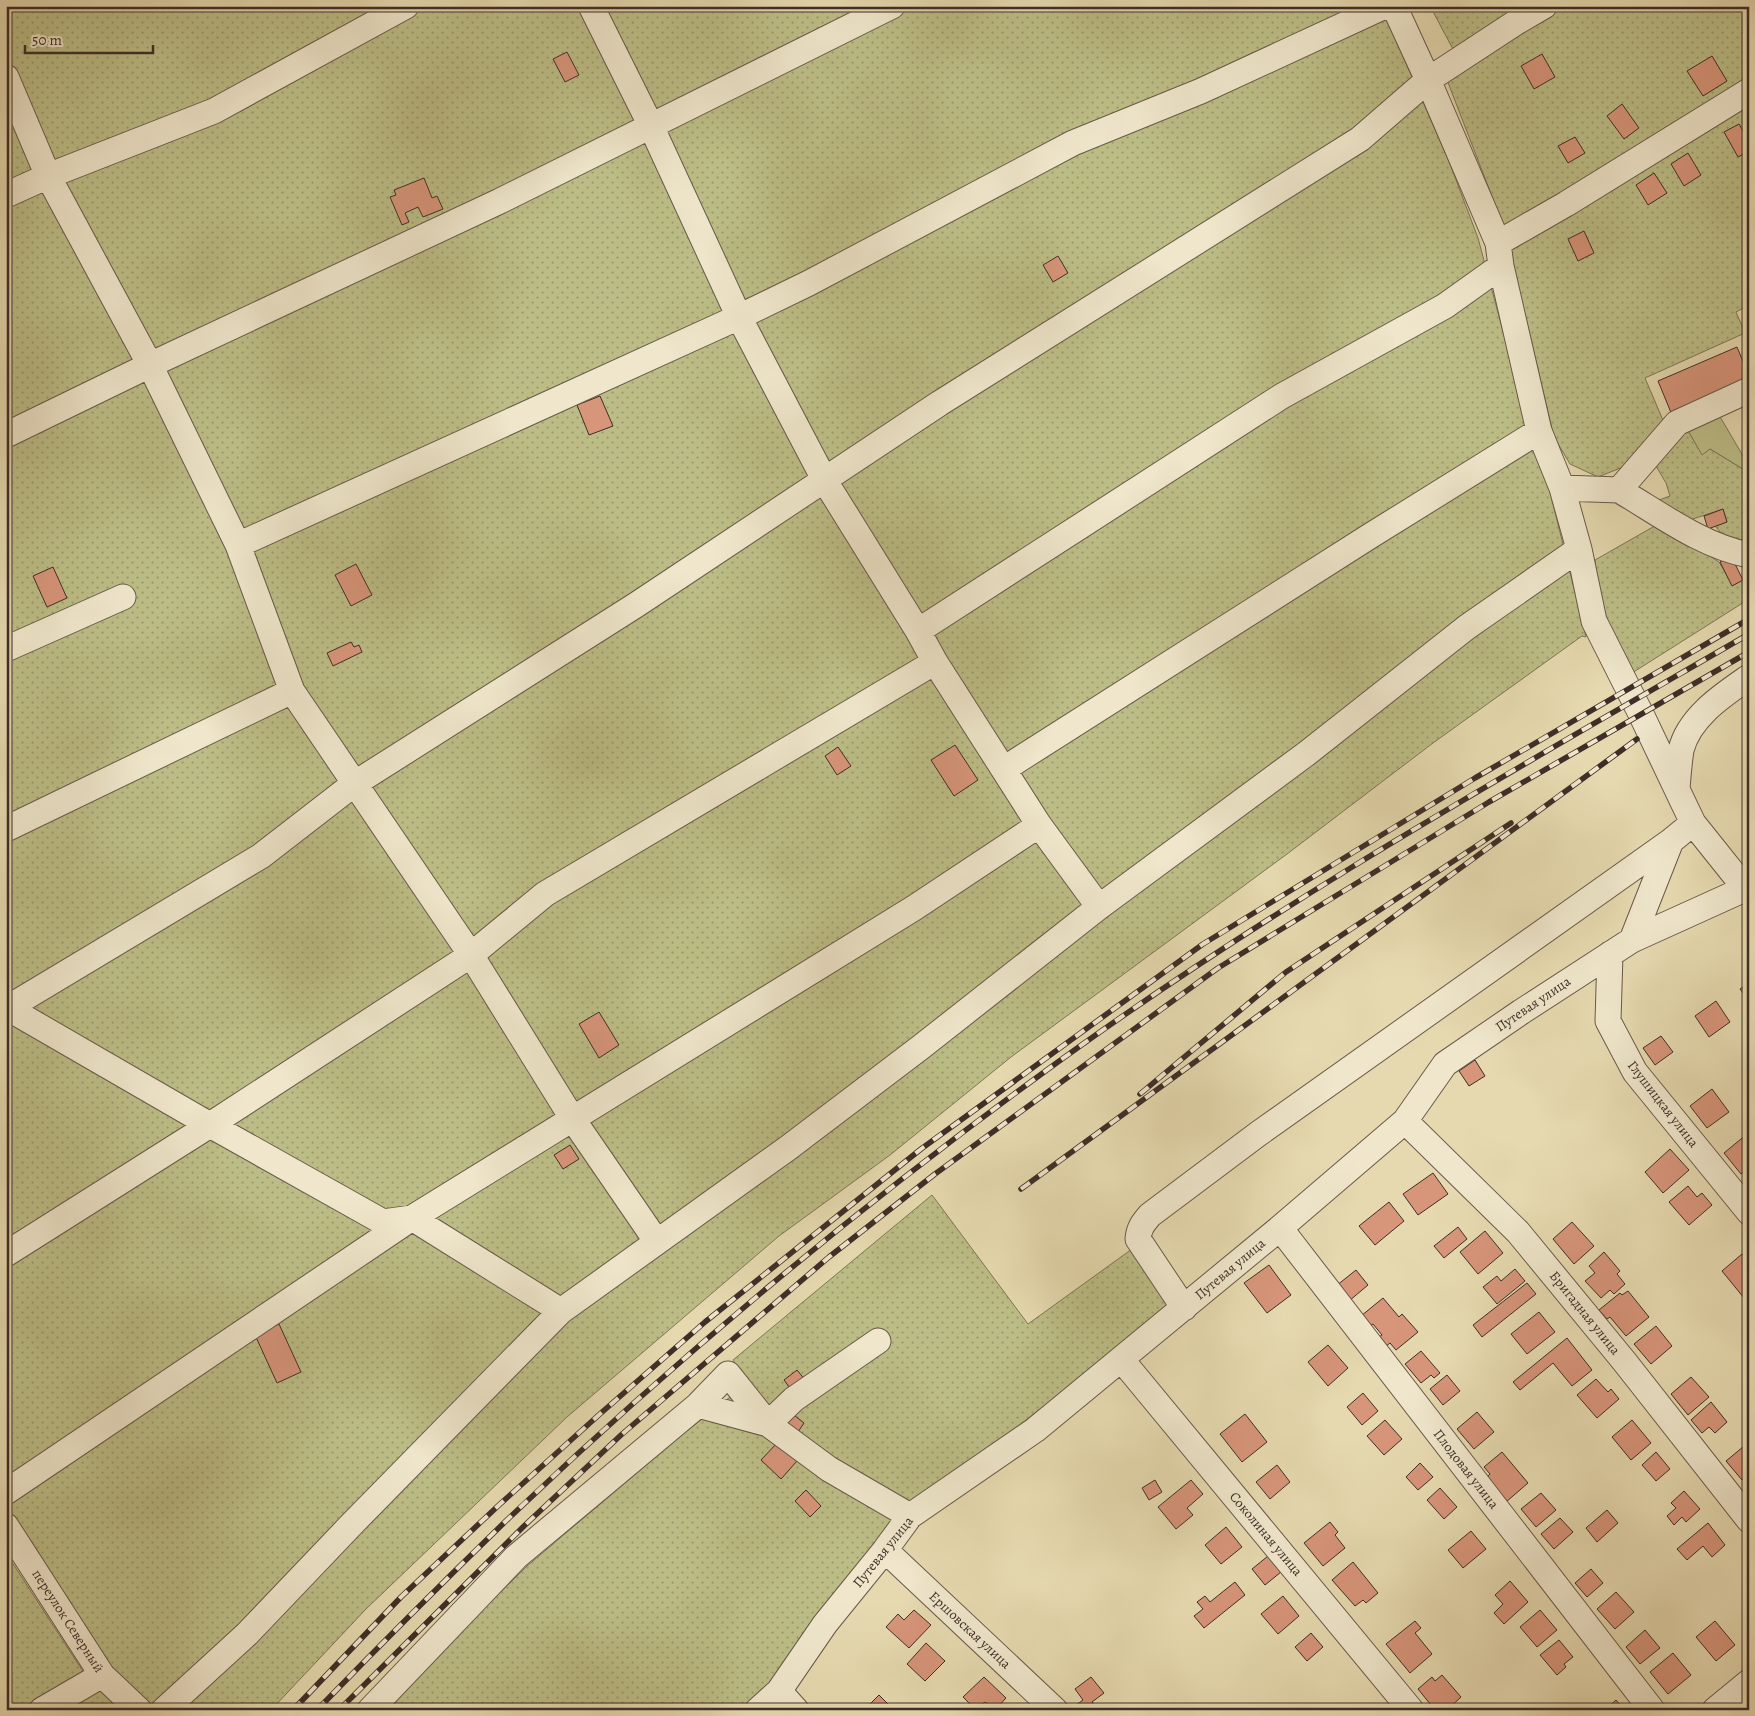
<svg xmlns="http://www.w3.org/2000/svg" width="1755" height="1716" viewBox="0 0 1755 1716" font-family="Alegreya,serif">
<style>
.grass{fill:#bcbd86;stroke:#7e7657}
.park{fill:url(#park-dots);stroke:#7e7657}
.building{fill:#d7957a;stroke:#3f2e28}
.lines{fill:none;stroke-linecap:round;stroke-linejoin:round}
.minor-casing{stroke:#69594a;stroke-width:27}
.minor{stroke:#efe6cb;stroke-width:25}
.rail-casing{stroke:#3f2e28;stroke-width:5.5}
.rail{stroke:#efe6cb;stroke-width:4;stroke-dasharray:11;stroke-linecap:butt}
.labels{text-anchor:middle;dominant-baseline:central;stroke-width:5;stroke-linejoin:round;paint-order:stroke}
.street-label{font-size:14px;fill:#3f2e28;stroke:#efe6cb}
</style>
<defs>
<pattern id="park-dots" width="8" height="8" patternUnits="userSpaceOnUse" patternTransform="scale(1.25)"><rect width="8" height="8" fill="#bcbd86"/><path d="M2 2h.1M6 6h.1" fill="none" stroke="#9a9a6e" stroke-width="1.8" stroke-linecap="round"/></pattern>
</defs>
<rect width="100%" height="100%" fill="#e6d9af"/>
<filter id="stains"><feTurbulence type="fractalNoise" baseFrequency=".004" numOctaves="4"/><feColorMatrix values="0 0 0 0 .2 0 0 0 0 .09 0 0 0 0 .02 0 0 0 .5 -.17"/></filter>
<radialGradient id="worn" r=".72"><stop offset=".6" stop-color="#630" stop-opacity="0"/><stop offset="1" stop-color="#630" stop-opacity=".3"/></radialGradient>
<path class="grass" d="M1719,415L1746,461L1743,469L1710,449L1702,456L1687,429Z"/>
<path class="park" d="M6,6H1381L1450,164L1478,238L1535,451L1550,492L1586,637L1582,636L1433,743L1287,854L1011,1057L890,1155L779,1236L567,1417L366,1609L271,1710H150L93,1646L6,1510Z
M1430,6H1523L1454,51Z
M1556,6H1749V305L1736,312L1745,333L1645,378L1665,425L1623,467L1598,477L1570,464L1554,437L1505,230L1447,80Z
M1687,429L1702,455L1710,449L1746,471L1749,479V548L1722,534L1715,526L1727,522L1723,509L1690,520L1659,500L1670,496L1666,483L1653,461Z
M1660,523L1719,562L1733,585L1744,579L1749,587V599L1632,673L1608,630L1597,584L1595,560Z
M932,1195L1028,1324L1132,1249L1173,1306L991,1447L906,1506L750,1710H381L527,1566L683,1434L748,1383L733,1360Z
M6,1553L88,1679L121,1710H6Z"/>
<path class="building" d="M567,52L579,75L565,82L553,59Z
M1542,54L1555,77L1534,89L1521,66Z
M1712,56L1727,81L1703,96L1687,71Z
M1622,104L1639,128L1624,139L1607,116Z
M1739,124L1749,141V151L1738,157L1724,132Z
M1575,137L1585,153L1568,163L1558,146Z
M1688,153L1701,175L1684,186L1671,164Z
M1654,173L1667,193L1648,205L1636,185Z
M424,178L432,198L437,196L443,209L423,217L418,207L405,213L409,222L402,225L390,197L396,195L394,190Z
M1584,231L1594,253L1578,261L1568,239Z
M1058,256L1068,273L1053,282L1043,265Z
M1737,347L1749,376V383L1672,415L1658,381Z
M600,396L613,426L589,435L577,405Z
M1723,509L1727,522L1708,529L1704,516Z
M1731,556L1743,580L1732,586L1720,562Z
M356,564L372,595L351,606L335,575Z
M53,567L67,598L47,607L33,576Z
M351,642L354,647L359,645L362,652L333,666L327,653Z
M955,745L978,780L954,796L931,760Z
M838,747L851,766L837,775L825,756Z
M1749,983V1001L1740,989Z
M1716,1001L1730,1022L1709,1037L1695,1016Z
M599,1012L619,1045L599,1058L579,1024Z
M1661,1036L1673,1052L1655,1065L1643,1048Z
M1475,1060L1485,1076L1469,1086L1459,1071Z
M1712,1089L1729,1112L1707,1128L1690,1106Z
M1747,1134L1749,1136V1167L1741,1174L1724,1153Z
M570,1145L579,1159L563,1169L554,1155Z
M1670,1149L1689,1170L1663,1193L1645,1172Z
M1433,1173L1448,1194L1418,1215L1403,1194Z
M1688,1186L1697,1197L1702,1193L1712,1205L1689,1225L1669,1202Z
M1389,1202L1404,1221L1375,1245L1359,1226Z
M1572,1222L1594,1246L1574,1264L1553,1239Z
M1458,1227L1467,1239L1444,1258L1434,1246Z
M1485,1231L1503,1253L1478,1274L1460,1252Z
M1604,1252L1620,1271L1617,1274L1625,1284L1614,1294L1610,1290L1601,1298L1585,1281L1595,1273L1589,1266Z
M1742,1254L1749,1262V1294L1744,1298L1722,1271Z
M1269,1265L1291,1295L1267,1313L1244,1283Z
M1515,1269L1525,1281L1497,1304L1483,1287L1497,1276L1501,1281Z
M1356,1270L1368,1285L1349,1301L1336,1286Z
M1527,1283L1536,1294L1482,1337L1473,1325Z
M1628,1291L1649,1317L1626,1336L1610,1317L1607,1319L1599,1310L1620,1293L1622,1295Z
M1383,1298L1399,1317L1402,1314L1418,1332L1396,1350L1390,1343L1384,1348L1376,1339L1382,1335L1373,1324L1370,1326L1361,1316Z
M1539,1312L1555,1332L1527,1354L1511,1334Z
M279,1324L301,1372L277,1383L255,1335Z
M1656,1326L1672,1346L1651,1364L1634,1344Z
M1567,1338L1592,1370L1572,1386L1553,1363L1520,1390L1513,1382Z
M1328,1345L1348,1368L1328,1386L1308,1362Z
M1421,1351L1440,1373L1434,1378L1431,1375L1421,1383L1405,1364Z
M797,1370L806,1381L792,1391L784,1380Z
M1447,1375L1460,1391L1443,1405L1430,1389Z
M1691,1377L1709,1397L1688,1415L1671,1394Z
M1596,1379L1608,1392L1611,1389L1619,1399L1597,1418L1577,1395Z
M1363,1393L1378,1411L1362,1425L1347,1407Z
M1711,1402L1727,1422L1715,1433L1709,1427L1702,1433L1691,1420Z
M789,1411L804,1423L796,1435L780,1423Z
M1477,1412L1494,1432L1474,1449L1457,1429Z
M1245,1414L1267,1442L1242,1462L1220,1434Z
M1385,1420L1402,1439L1384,1455L1367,1436Z
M1632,1420L1651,1443L1631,1460L1612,1437Z
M1749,1442V1474L1742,1480L1726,1461Z
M777,1443L797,1461L781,1479L761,1460Z
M1502,1452L1528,1483L1506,1502L1486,1478L1490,1474L1484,1467Z
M1656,1452L1670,1469L1656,1481L1642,1465Z
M1420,1463L1433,1477L1418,1490L1406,1477Z
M1277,1465L1290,1482L1270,1499L1256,1482Z
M1155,1480L1162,1492L1149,1500L1142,1488Z
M1191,1480L1203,1494L1187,1508L1193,1515L1176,1529L1158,1507Z
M1440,1488L1457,1507L1444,1519L1427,1500Z
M806,1490L821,1506L810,1517L795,1501Z
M1684,1491L1700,1509L1686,1522L1682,1517L1674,1525L1667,1516L1676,1508L1671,1503Z
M1541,1493L1556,1510L1536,1527L1521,1509Z
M1607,1510L1618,1523L1597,1542L1586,1528Z
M1560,1518L1573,1532L1554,1549L1541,1534Z
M1330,1522L1338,1532L1335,1535L1345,1548L1323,1566L1304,1543Z
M1708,1523L1725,1545L1712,1557L1703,1546L1687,1560L1677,1549Z
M1226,1527L1242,1547L1221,1564L1205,1545Z
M1471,1531L1486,1549L1463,1568L1448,1550Z
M1268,1556L1281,1572L1265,1585L1252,1569Z
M1353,1562L1378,1593L1366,1603L1363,1600L1355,1606L1332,1580Z
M1591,1569L1603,1583L1587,1597L1575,1583Z
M1510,1581L1528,1602L1504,1624L1494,1613L1503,1604L1495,1595Z
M1235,1582L1245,1595L1204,1628L1194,1616L1203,1609L1197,1602L1205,1596L1210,1602Z
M1616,1592L1634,1612L1615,1629L1597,1609Z
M1283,1596L1299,1616L1278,1634L1261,1614Z
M914,1610L931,1625L909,1648L886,1627L898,1614L904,1620Z
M1540,1610L1557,1630L1537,1647L1520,1627Z
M1415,1621L1421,1628L1415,1633L1432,1654L1410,1673L1386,1644Z
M1715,1621L1735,1645L1716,1661L1696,1637Z
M1645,1630L1660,1648L1640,1664L1626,1647Z
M1311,1633L1323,1647L1307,1661L1295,1647Z
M1559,1640L1573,1657L1564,1664L1566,1667L1557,1675L1540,1655Z
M926,1643L945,1661L925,1681L907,1664Z
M1673,1653L1691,1675L1668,1694L1650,1672Z
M1442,1675L1461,1697L1447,1710H1435L1418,1689L1432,1677L1435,1681Z
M984,1677L1006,1698L995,1710L985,1702L976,1710L963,1697Z
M1091,1677L1104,1693L1092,1702L1098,1710H1073L1072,1708L1083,1700L1075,1689Z
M879,1695L892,1708L890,1710H864Z
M1616,1700L1624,1710H1605Z"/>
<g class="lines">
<g class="minor-casing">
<path id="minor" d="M591,6L651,126L739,317L825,481L918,631L935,662L1039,825L1099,907
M1394,6L1428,80L1498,243L1501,266L1539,431L1562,488L1579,549L1594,621L1641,714L1693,823L1749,893
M6,77L48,176L150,365L238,545L292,691L471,955L572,1118L657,1242
M6,195L48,176L214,111L406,6
M1498,243L1566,204L1749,91
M6,435L150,365L500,201L892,6
M1562,488L1619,490L1677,423L1749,390
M1619,490C1660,514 1702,546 1749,555
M238,545L739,317L809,283L1073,143L1201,91L1385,6
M918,631L1282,396L1445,306L1501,266
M6,649L123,597
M1004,769L1370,536L1539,431
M1677,789C1678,776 1679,763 1681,750C1689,717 1723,695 1749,677
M6,829L292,691
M1632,940L1671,841
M1610,954L1608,1021L1635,1072L1749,1212
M6,1007L210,1125L383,1222L412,1218L561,1311
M6,1009L261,856L354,784L636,605L940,403L1360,139L1428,80L1515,23L1544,6
M1405,1121L1518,1232L1624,1361L1749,1520
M1280,1228L1652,1710
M6,1254L210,1125L471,955L545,894L935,662
M1184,1308L1138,1239C1139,1228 1143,1223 1150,1215L1258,1134L1671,841L1693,823
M878,1341L794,1399L768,1424L829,1469L910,1516
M1121,1359L1411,1710
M6,1492L412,1218L914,908L1039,825
M6,1526L102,1675L139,1710
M885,1550L1055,1710
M779,1691L796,1710
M42,1710L102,1675
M164,1710L247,1634L350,1526L561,1311L788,1148L921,1047L1099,907L1306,754L1467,627L1579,549
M370,1710L516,1557L698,1405L728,1374L768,1424L698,1405
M758,1710L779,1691L825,1624L885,1550L910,1516L1035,1430L1280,1228L1405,1121L1445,1064L1521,1012L1632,940L1749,887
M1715,1710L1749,1682"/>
</g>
<use href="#minor" class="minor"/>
<g class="rail-casing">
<path id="rail" d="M1140,1094L1286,972L1511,823
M1021,1189L1637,739
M293,1710L401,1597L499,1505L601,1413L705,1322L921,1149L1203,944L1475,778L1749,619
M317,1710C380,1645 444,1581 509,1518C674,1361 851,1213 1036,1078C1261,912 1507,774 1749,634
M339,1710L524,1526L621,1435L829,1257L935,1174L1218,968L1489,802L1749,652"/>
</g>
<use href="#rail" class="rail"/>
</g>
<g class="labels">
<g class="street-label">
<text transform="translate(1533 1004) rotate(-34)">Путевая улица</text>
<text transform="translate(1663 1104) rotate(52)">Глушицкая улица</text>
<text transform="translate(1230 1269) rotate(-40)">Путевая улица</text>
<text transform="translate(1585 1313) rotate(51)">Бригадная улица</text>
<text transform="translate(1466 1469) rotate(52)">Плодовая улица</text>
<text transform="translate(1266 1534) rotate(50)">Соколиная улица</text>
<text transform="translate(883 1552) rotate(-51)">Путевая улица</text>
<text transform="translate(68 1621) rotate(57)">переулок Северный</text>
<text transform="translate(970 1630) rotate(43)">Ершовская улица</text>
</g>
</g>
<rect width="1755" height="1716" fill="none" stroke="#e6d9af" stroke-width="25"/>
<rect x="8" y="8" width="1740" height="1701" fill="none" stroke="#3f2e28" stroke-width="2.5"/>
<rect x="12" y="12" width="1730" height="1691" fill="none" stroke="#3f2e28"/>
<path d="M25 45v8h128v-8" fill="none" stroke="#3f2e28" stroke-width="2.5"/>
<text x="32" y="45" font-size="15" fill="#3f2e28" stroke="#efe6cb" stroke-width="4" paint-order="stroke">50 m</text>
<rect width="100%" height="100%" filter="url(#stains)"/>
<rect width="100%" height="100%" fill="url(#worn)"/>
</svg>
